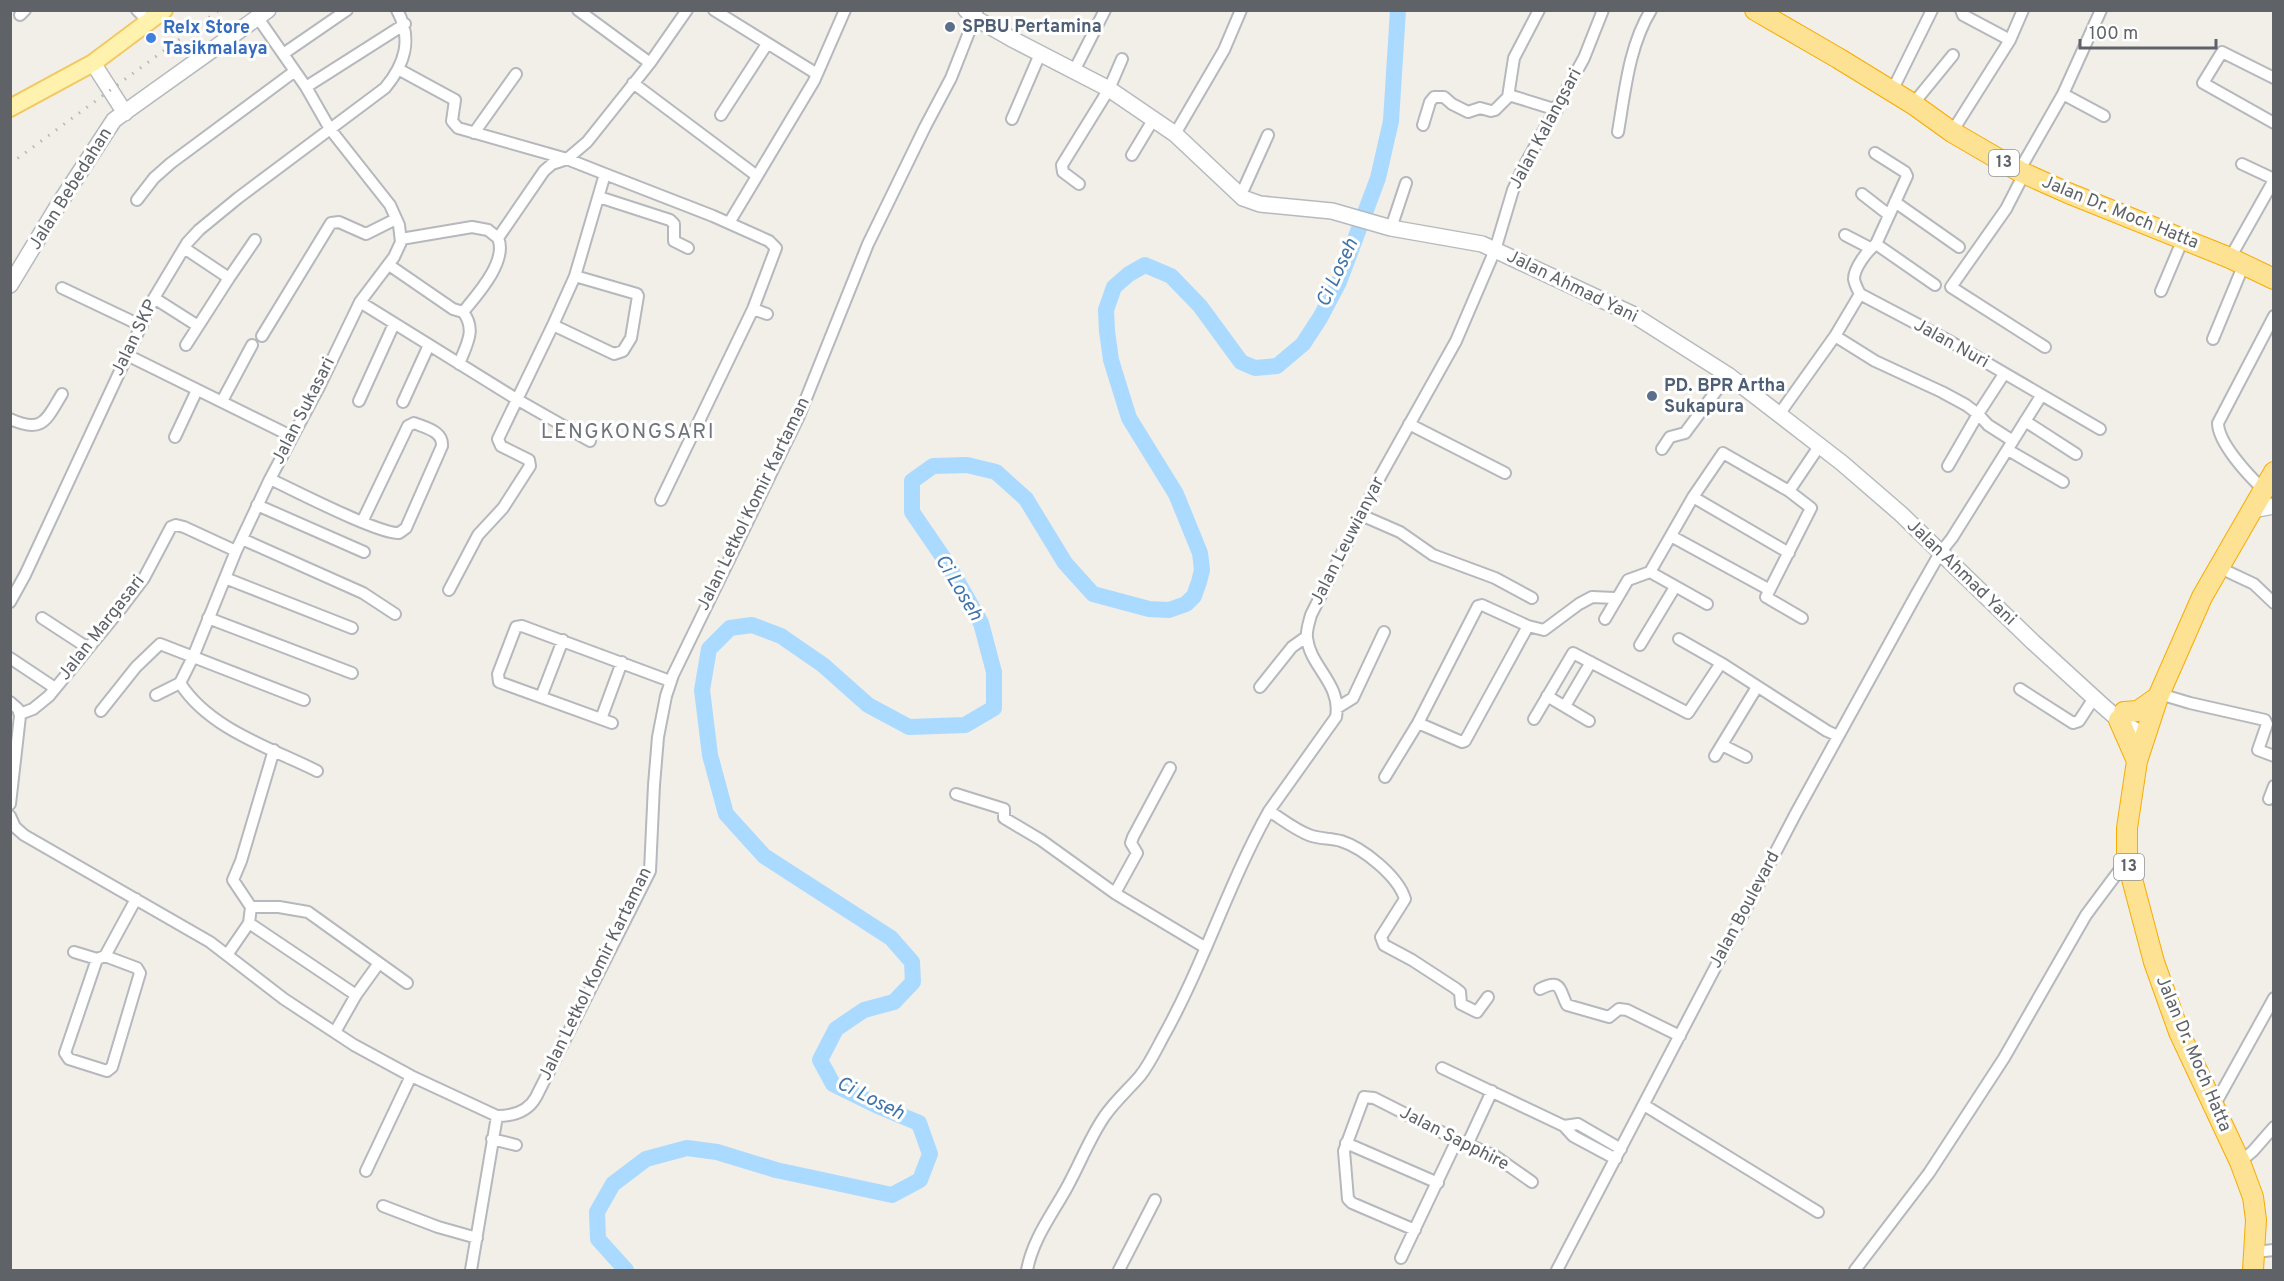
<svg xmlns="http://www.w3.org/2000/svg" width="2284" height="1281" viewBox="0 0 2284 1281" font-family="Overpass,sans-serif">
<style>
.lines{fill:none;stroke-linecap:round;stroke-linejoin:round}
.river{stroke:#aadaff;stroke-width:16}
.street-casing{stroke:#b5b8bc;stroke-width:14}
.secondary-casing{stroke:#b6babf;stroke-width:18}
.primary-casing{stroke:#f2c960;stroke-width:20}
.highway-casing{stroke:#f9ab00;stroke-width:22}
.street{stroke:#fff;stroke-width:10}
.secondary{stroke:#fff;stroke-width:15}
.primary{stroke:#fff2af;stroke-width:16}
.highway{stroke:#fde293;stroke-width:20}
.rail{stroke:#b6b7b8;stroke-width:3;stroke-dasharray:1.5 8;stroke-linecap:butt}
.service-dot{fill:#5c6f8a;stroke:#fff;stroke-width:2}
.shop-dot{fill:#3f7fe0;stroke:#fff;stroke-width:2}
.labels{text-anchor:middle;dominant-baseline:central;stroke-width:6;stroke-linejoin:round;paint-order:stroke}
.shield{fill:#fff;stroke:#8f9295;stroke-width:1.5}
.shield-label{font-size:16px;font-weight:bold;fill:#5f6368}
.service-label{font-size:18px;font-weight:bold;fill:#4e5e75;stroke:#fff;text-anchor:start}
.shop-label{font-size:18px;font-weight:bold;fill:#366cbe;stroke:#fff;text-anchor:start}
.street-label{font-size:18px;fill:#5f6368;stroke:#fff}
.water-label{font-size:20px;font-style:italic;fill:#4174aa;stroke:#fff}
.quarter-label{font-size:21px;letter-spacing:1.5px;fill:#70757a;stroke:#fff}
</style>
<rect width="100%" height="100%" fill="#f1efe8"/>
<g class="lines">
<path class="river" d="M626,1270L598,1239L597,1212L613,1184L646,1159L687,1148L717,1152L776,1170L892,1195L920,1180L930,1154L919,1123L878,1106L833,1084L820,1060L836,1029L864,1010L894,1002L913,982L912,962L891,938L764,856L726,814L710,755L702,690L709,649L730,628L752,625L781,636L823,665L868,705L909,727L965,725L994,708V672L981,623L947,563L912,512V481L933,466L967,465L996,472L1026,499L1065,563L1093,594L1149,609L1169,610L1186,604L1194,596L1199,582L1202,570L1200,553L1176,494L1129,418L1111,360L1107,331L1106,310L1114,287L1129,274L1145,265L1171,276L1200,306L1241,362L1255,368L1277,366L1303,344L1320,318L1339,282L1378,178L1391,121L1398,10"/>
<g class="street-casing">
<path id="street" d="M137,10L150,23
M578,10L650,63
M714,10L817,74
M1961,10L1963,15L2010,40
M20,15L25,10
M258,18L306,87L330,129L390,205L399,225L401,242L394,257L360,302L319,387L270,479L236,551L193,657L180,683C209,729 271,748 317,771
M283,54L347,10
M398,69L455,100L452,121L458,128L567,159L605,174L575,276L553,325L498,439L501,446L529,460L530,466L503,508L478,535L449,590
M1074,71L1105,10
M2274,78L2222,52L2203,83L2274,123
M633,83L757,176
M306,87L405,24
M1892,91L1932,10
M2063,94L2101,10
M1508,97L1512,96L1557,110
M1913,104L1953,55
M721,115L767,44
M1012,119L1040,54
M1423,125L1430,102L1434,97H1444L1452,104L1468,112L1480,108L1491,111L1495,110L1508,97L1514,58L1539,10
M1618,132C1625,91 1629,46 1651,10
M1952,132L2010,40L2023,10
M474,133L516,74
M1175,134L1224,50L1241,10
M1132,155L1153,120
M2242,164L2274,179
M2019,171L2063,94L2104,116
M605,174L713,216L769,241L776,248L753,309L661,500
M2024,174L2006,209L1951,287L2045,347
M1079,184L1063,172L1062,165L1109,89L1122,59
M1862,194L1889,215
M599,197L670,220L674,224V241L688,248
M1240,197L1268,135
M137,200L154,178L171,163L295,71
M1895,202L1959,247
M729,223L814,81L845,10
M1391,228L1406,183
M1845,235L1870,248
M401,239L472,227L488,230L498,238L544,171L552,164L567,159L587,142L650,63L687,10
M1876,244L1935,285
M184,248L229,278L186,345
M2230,258L2274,180
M389,265L453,309L463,312
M229,278L255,240
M62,288L142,326
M2161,291L2183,239
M1860,294L1951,342L2100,429
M1860,294C1858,290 1855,285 1854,279C1854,268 1867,251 1876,244L1907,176L1905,172L1875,153
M154,298L198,326
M360,302L518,400L590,441
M753,309L767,314
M553,325L614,354L623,351L631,338L638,296L637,294L575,276
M262,336L331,223L339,222L366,234L396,219
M1835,336L1875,361L1942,392L1966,405L1978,414L1988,425L2013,441
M2213,339L2244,264
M127,355L291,436
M459,364C466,345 477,330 463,312C477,295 508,261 498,238
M222,401L252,345
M359,401L394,324
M403,402L429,345
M1780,413L1835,336L1860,294
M10,419C43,434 46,420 62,394
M2025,421L2076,454
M1409,424L1505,473
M175,437L197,390
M1662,449L1670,437L1685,433L1728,375
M2008,450L2063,482
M1948,466L1978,414L2004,374
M270,479C294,490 378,534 399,533L406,528L442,446C443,431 426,428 414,423L408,426L362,522
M2263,489C2249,476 2218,443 2218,423L2274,316
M1789,491L1820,445
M1693,497L1789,553
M257,505L364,552
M1361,515L1400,532L1433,555L1495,578L1532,598
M1671,536L1768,589
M242,539L363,593L395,614
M2218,567L2254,584L2274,603
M225,578L352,628
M10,602L25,575L154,298L187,243L199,230L238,198L385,88C405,64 413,39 397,10
M1707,604L1650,572L1693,497L1723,453L1789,491L1811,508L1766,597L1802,618
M42,618L88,648
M208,618L352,673
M1605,619L1628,580L1650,572
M1679,639L1721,663
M1640,645L1675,587
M10,658L55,688
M1260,687L1292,647L1306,637
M2020,689L2073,723L2079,721L2094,698
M2160,694L2190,703L2265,720L2267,724L2258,750L2274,756
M156,695L180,683
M1547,696L1589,721
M541,697L563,640
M10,702L18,709L20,716L10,804
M1565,706L1591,662
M1337,708L1353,698L1384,632
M101,711L136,667L160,644L304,700
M20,714L33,709L49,696L122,607L144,578L171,527L176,525L184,527L236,551
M601,719L622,662
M1534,719L1573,653L1688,713L1721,663L1827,731L1838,736
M612,723L499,682L498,674L516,627L522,626L670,681
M1418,723L1462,742L1465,741L1528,626
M1722,745L1746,757
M1715,756L1757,687
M1385,777L1418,723L1478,606L1482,605L1528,626L1544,630L1579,604L1592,597L1615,598
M956,794L1004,809V818L1041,840L1116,894L1206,948
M2269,799L2274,786
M1269,811C1282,819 1294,829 1309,835C1319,839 1330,838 1341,841C1363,848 1398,876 1405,899L1381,937L1384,945L1412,960L1455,988L1460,992L1461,1004L1477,1012L1488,997
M10,816L15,827L24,835L210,942L284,999L354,1045L411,1076L497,1116C513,1116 528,1112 536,1097L650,871L654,785L658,737L666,696L673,675L799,416L868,244L925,127L951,78L977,12
M1115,893L1137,853L1131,843L1133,837L1170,768
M251,907H279L308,912L407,983
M249,923L356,995
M74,952L97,959L105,956L136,899
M227,955L249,923L251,907L233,880L241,861L274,750
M97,959L65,1053L69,1059L107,1071L112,1067L140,973L137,968L105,956
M1540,989C1562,978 1559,990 1567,1005L1609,1017L1619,1009L1627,1010L1680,1036
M335,1032L356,995L379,963
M1442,1068L1564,1126L1573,1136L1616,1159
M1644,1105L1818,1212
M2214,1106L2274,998
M1564,1126L1578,1124L1621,1149
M492,1139L516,1145
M1346,1143L1438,1183
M1467,1145L1492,1091
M2240,1162L2253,1151L2274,1127
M366,1171L411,1076
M383,1206L438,1227L477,1238
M1415,1230L1352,1203L1348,1199L1344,1151L1364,1097L1374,1098L1457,1140L1495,1156L1532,1182
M2255,1252L2274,1250
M1401,1258L1457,1140
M471,1270L497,1116
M1027,1270C1033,1239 1051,1216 1066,1189C1079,1166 1089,1139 1104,1117C1115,1101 1128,1090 1140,1076C1149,1065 1156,1050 1163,1037C1204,964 1228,884 1269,811L1336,717C1342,684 1310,667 1307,638C1306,630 1309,623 1311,615L1381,475L1456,341L1495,250L1513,190L1523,168L1584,58L1603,10
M1119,1270L1155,1200
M1557,1270L1796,813L1916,595L1940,553L1952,538L2041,396
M1855,1270L1929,1173L2004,1058L2086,915L2127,860"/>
</g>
<g class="secondary-casing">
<path id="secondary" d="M966,10L975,18L1012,39L1109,89L1175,134L1243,198L1260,204L1332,211L1391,228L1482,244L1632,314L1728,375L1842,463L1901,514L2033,642L2103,706L2119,720L2144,736
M93,63L125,113
M10,285L59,204L114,120L268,10
M2252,510L2274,506"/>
</g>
<g class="primary-casing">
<path id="primary" d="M10,108L93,63L164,10"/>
</g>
<g class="highway-casing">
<path id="highway" d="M1755,10L1838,58L1913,104L1952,132L2019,171L2068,193L2230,258L2274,279
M2124,712L2138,711L2158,697
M2119,720L2137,761
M2253,1270L2256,1220L2253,1197L2240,1162L2179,1032L2154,962L2127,860V828L2137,761L2158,697L2202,597L2274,472"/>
</g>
<use href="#street" class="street"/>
<use href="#secondary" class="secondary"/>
<use href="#primary" class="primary"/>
<use href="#highway" class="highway"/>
<path class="rail" d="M10,164L219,10"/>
</g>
<g class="service-dot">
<circle cx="950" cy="27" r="6"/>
<circle cx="1652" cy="396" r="6"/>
</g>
<circle class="shop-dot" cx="151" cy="38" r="6"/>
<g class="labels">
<g class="shield">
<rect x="1989" y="150" width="30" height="26" rx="4.5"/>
<rect x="2114" y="854" width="30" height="26" rx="4.5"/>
</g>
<g class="shield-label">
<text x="2004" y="163">13</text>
<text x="2129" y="867">13</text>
</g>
<g class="service-label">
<text x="962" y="27">SPBU Pertamina</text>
<text x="1664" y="386">PD. BPR Artha<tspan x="1664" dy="21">Sukapura</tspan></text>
</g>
<g class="shop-label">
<text x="163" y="28">Relx Store<tspan x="163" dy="21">Tasikmalaya</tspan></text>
</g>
<g class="street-label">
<text transform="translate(1546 129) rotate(-62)">Jalan Kalangsari</text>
<text transform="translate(71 189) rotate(-58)">Jalan Bebedahan</text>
<text transform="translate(2120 213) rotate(22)">Jalan Dr. Moch Hatta</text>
<text transform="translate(1572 287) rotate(26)">Jalan Ahmad Yani</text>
<text transform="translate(135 338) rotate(-64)">Jalan SKP</text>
<text transform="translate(1951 344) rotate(29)">Jalan Nuri</text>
<text transform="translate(304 411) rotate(-63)">Jalan Sukasari</text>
<text transform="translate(754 504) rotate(-64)">Jalan Letkol Komir Kartaman</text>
<text transform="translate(1348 541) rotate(-63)">Jalan Leuwianyar</text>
<text transform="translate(1961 573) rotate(44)">Jalan Ahmad Yani</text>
<text transform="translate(102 628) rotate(-52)">Jalan Margasari</text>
<text transform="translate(1745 910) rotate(-62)">Jalan Boulevard</text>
<text transform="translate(596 974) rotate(-64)">Jalan Letkol Komir Kartaman</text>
<text transform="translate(2193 1054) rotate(67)">Jalan Dr. Moch Hatta</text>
<text transform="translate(1454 1139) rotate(27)">Jalan Sapphire</text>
</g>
<g class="water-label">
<text transform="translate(1338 273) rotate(-65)">Ci Loseh</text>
<text transform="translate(958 588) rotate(59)">Ci Loseh</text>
<text transform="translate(870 1099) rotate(27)">Ci Loseh</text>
</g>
<g class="quarter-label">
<text x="628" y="432">LENGKONGSARI</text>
</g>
</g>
<rect width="2284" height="1281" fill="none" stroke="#5f6368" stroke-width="24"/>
<path d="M2080 39v9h136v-9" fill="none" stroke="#5f6368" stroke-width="3"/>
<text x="2089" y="39" font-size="18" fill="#5f6368" stroke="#ffffff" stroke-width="4.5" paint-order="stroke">100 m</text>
</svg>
